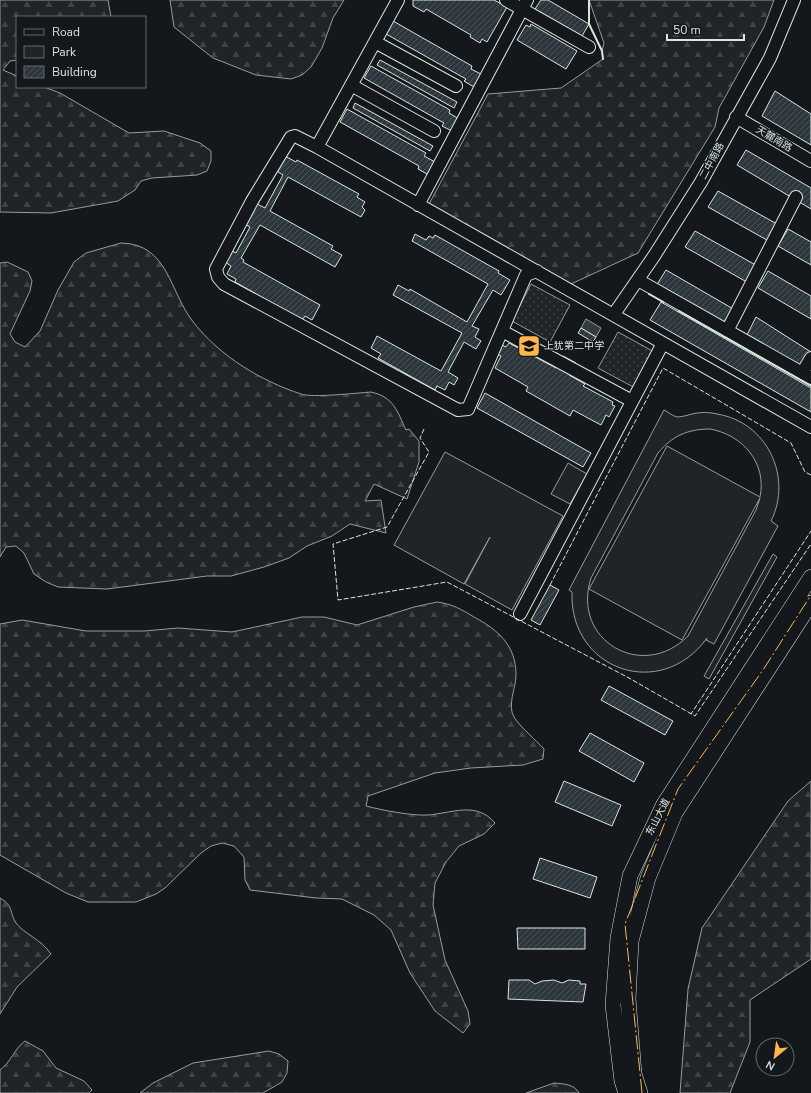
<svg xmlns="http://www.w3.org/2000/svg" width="811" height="1093" viewBox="0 0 811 1093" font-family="'Nunito Sans','Noto Sans SC',sans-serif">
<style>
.green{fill:url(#green-dots);stroke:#939e99}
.forest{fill:url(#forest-firs);stroke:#939e99}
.pitch{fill:#202428;stroke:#939e99;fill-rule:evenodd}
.water{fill:#363b3e;stroke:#939e99}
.building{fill:url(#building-hatch);stroke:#d8e6dc}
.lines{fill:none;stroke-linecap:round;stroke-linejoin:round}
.minor-casing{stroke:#d8e6dc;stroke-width:14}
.major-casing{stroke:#d8e6dc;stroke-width:16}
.minor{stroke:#14181c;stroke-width:12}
.major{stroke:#14181c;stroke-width:15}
.fence{stroke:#d8e6dc;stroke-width:1;stroke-dasharray:5 2;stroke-linecap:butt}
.wall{stroke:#d8e6dc;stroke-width:2}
.power{stroke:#ffb74d;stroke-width:1;stroke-dasharray:14 3 2 3;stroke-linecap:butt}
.labels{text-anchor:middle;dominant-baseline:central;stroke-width:3;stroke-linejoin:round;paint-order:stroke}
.street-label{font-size:10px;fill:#d8e6dc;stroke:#14181c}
.poi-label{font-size:10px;fill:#d8e6dc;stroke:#14181c;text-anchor:start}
</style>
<defs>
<pattern id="green-dots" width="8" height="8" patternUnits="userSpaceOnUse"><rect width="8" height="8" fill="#202428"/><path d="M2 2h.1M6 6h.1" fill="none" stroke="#404447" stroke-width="1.8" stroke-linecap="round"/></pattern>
<pattern id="forest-firs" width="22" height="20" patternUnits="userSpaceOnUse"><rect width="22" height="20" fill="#202428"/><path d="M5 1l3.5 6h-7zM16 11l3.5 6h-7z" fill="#404447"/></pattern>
<pattern id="building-hatch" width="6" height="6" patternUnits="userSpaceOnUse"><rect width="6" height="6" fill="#2c363c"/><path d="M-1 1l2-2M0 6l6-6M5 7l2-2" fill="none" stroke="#4a5358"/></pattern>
</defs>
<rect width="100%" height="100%" fill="#14181c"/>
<path class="green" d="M531,284L570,305L550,342L512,321Z
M618,332L656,353L637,389L598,368Z"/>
<path class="forest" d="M0,0H108L111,17H17V60L10,61L3,70L17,76V87H44L60,93L129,133L164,131L200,143L211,151V161L207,171L197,175L152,178L141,181L135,190L118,201L51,213L0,212Z
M170,0H344L333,18L322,48L311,67L302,75L291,79L256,75L213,58L174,27Z
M589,0H774L764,27L719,108L715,127L638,253L571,284L428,206L488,94L561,88L603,59L602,51L604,43Z
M121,243C169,244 169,292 194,323C220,356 261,381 301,394C312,398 357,393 371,392C394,397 397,411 406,430L409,429L419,441V462L407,499L374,484L365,501L381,500L386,533L350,524L332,536L307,546L289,558L264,567L231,576H207L107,589L58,587L46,582L34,574L24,553L16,546L6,547L0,557V263L7,262L28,272L32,281L30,291L10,334L15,342L25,347L40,331L58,290L74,262L86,253Z
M437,602C452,604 461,609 474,617C498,630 516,645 516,675C516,688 507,705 514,717C520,727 536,740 544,749L543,759L523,765L471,768L435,773L368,796L366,806C381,810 412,816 428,815C453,813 476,801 495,823L484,834L459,846L446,862L435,883L433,905L445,960L468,1011L470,1024L463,1033L435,1011L410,973L391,930L374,915L342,899L316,898L250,890L245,880L244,857L234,846L222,843L211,846L201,853L165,888L156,894L136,902H88L66,893L0,855V624L22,620L86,631H144L178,628L232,632L302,617H324L357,625L414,607Z
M811,781V959L750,1000V1042L730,1093H680L688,989L702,928L788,801Z
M0,898C14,906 9,912 16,923C24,934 41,939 51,954L17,987L0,1014Z
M25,1041L43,1051L56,1068L84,1081L92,1090L89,1093H0V1070C11,1062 14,1049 25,1041Z
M269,1051L279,1054L288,1061L287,1073L282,1082L263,1093H140L153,1083L193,1063Z
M554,1083C564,1084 574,1084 579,1093H526Z"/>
<path class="pitch" d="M664,410C668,412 673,416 677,417C682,417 688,415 692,414C700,412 709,412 717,414C767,422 793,477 771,521L778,526L714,644L706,640L707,638C661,702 569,670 572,592L569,590ZM710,429C743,435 767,463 760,497L667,446L589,589L682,640L760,498L756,510L688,636C642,682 571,640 591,578L658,453C672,436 688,429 710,429Z
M445,452L563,516L512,610L465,584L490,537L464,584L394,545Z
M568,463L587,474L570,504L551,494Z
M773,554L777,557L709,679L704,676Z"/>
<path class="water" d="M586,319L601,328L596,337L581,328Z"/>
<path class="building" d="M413,0H494L507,7L487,42L482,39L480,43L470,37L471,35L426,9L424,12L413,6Z
M541,0H548L589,24L582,36L535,9Z
M393,21L472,66L471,69L481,74L474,87L464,81L466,79L386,34Z
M531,24L577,51L566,69L517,40L526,25L530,27Z
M380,60L457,102L454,108L377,65Z
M371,66L450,110L449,113L459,119L452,131L442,126L444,123L364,78Z
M775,91L811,114V145L762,116Z
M355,103L433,146L430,151L353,108Z
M347,109L426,153L424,156L435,162L427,174L418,169L419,166L340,122Z
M746,150L811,188V209L737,165Z
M283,155L296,162L297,160L359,194L357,197L365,202L362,207L365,210L361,217L288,177L270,211L333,246L331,249L342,255L335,267L260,225L241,258L244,260L243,262L320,305L312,320L305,316L302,320L235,282L236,279L227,274L231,266L222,260L229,249L236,253L250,227L241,222L255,203L265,208L283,175L275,170Z
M718,191L784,228L774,244L708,207Z
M788,229L811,242V265L778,246Z
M695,231L761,268L752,285L685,247Z
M415,234L426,240L429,236L433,238L435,235L499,271L498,273L510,280L501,295L493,290L472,326L479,329L475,337L481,341L476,349L464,342L448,372L458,378L454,385L449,382L445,390L437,386L435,390L378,358L381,354L371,348L377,336L441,371L462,333L393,295L398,285L409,291L410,289L467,322L488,284L412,241Z
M666,270L735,310L726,327L656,286Z
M768,271L811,296V319L758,288Z
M661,302L811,388V412L650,320Z
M756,317L811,352V373L746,337Z
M581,328L596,337L593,342L578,333Z
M509,343L556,368L563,356L576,363L569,375L585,384L583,386L613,402L612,405L615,406L609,417L606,415L601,425L573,410L570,416L526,391L528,387L495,368L501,356L497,354L502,345L506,347Z
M485,393L591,453L583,467L477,408Z
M550,585L559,590L540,625L531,620Z
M609,686L673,721L665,735L601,700Z
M590,733L644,763L634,782L579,751Z
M564,781L621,805L612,826L555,802Z
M540,858L597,877L590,898L533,879Z
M517,928H585V949H518Z
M509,980H529L535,984L542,981L554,980L562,983L569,980L580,981V984H586L583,1002L508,999Z"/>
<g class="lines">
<g class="minor-casing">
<path id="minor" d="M398,0L317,147L295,136L291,137L252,201L216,269L218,277L224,284L458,410L468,409L526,275L537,271
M506,0L589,47
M375,42L456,86
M351,85L434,131
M736,117L811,161
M317,147L811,427
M418,205L527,0
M638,280L811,378
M614,314L654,256L701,182L770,58L794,0
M502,331L632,401
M727,331L796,197
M802,373L811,358
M520,614L663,343"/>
</g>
<g class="major-casing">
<path id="major" d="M626,1093L622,1081L613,1005L618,938L630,876L664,804L811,577
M640,1093L634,1074L628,999L631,941L648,878L675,813L811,603"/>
</g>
<use href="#minor" class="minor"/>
<use href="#major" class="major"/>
<path class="fence" d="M424,429L420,438L429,452L387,527L333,544L338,600L447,582L629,678L695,716L811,544
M550,585L663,368L791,443L805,472L811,475
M690,713L691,714L811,531"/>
<path class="wall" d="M589,0V24L602,51L603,59
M649,294L663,302
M679,311L811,386"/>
<path class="power" d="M642,1093L625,924L678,789L763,670L811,595"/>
</g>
<defs>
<g id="school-square" transform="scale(1.15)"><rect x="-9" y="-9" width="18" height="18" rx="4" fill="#ffb74d" stroke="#14181c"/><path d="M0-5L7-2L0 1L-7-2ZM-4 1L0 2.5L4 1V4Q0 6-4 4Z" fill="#111"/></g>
</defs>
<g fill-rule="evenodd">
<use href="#school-square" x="529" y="346"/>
</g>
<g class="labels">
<g class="street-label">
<text transform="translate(774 139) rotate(31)">天麓南路</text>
<text transform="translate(712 161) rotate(-62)">二中南路</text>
<text transform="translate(658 817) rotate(-63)">东山大道</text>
</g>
<g class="poi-label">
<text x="544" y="346">上犹第二中学</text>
</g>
</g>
<rect x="16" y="16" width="130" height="72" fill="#14181c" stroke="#626a69"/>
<rect x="24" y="29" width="20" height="6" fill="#14181c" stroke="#626a69"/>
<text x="52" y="36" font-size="12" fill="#d8e6dc">Road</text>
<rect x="24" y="46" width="20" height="12" fill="#202428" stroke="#626a69"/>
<text x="52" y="56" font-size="12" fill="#d8e6dc">Park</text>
<rect x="24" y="66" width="20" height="12" fill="url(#building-hatch)" stroke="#626a69"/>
<text x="52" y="76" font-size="12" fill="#d8e6dc">Building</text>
<g transform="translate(775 1057) rotate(209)"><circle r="19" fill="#14181c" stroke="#626a69"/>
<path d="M0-3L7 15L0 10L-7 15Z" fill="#ffb74d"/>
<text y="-6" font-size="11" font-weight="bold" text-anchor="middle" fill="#d8e6dc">N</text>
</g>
<path d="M667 34v6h77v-6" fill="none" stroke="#d8e6dc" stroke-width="2"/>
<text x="673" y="34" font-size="12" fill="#d8e6dc" stroke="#14181c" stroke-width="3" paint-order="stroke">50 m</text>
</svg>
